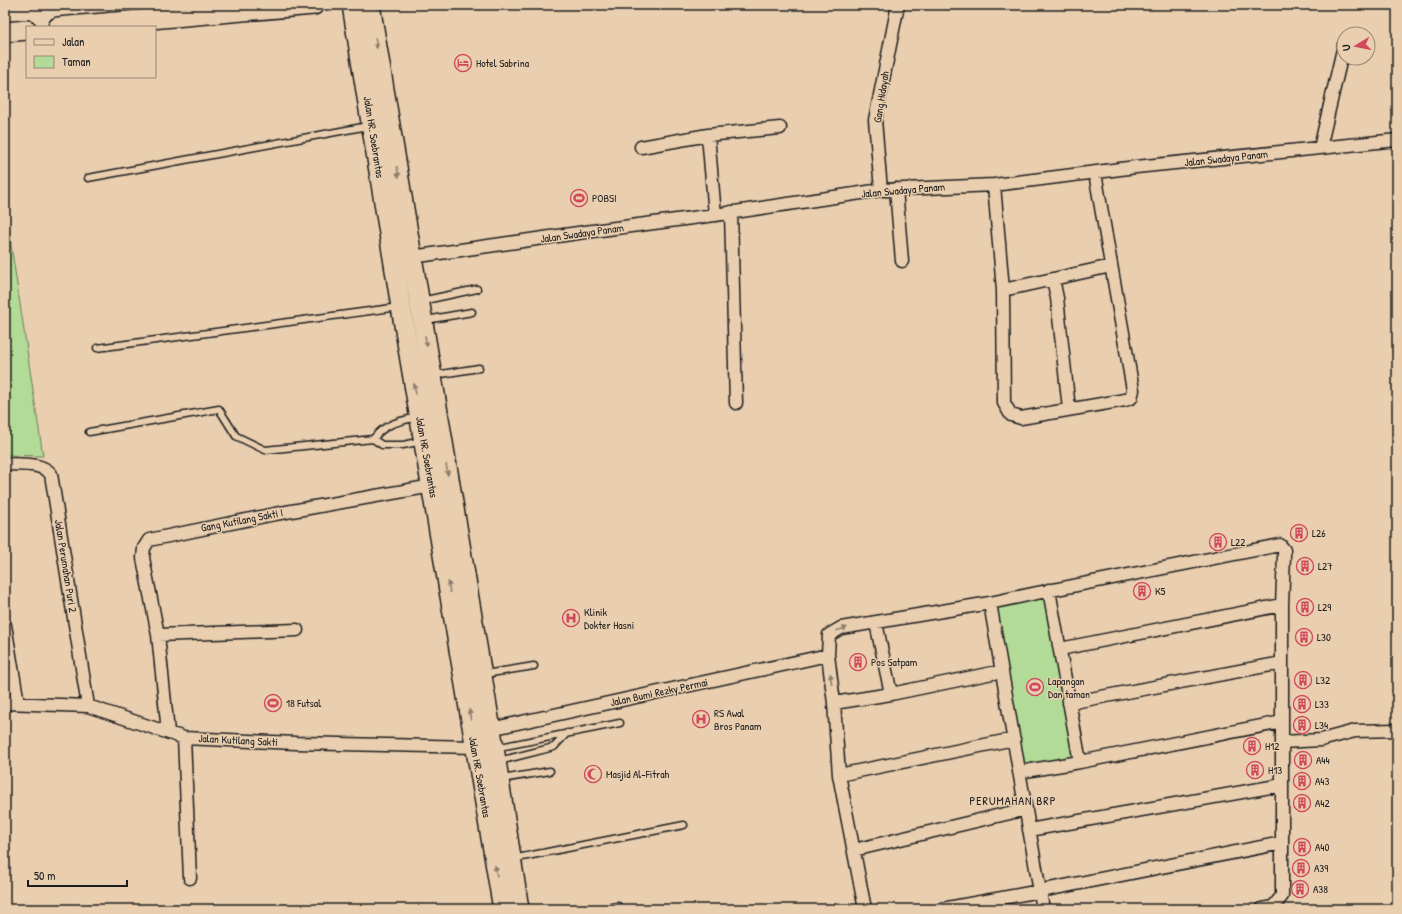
<svg xmlns="http://www.w3.org/2000/svg" width="1402" height="914" viewBox="0 0 1402 914" font-family="'Patrick Hand',sans-serif">
<style>
.park{fill:#b3db98;stroke:#687c5a}
.lines{fill:none;stroke-linecap:round;stroke-linejoin:round}
.lane-casing{stroke:#1c1c1c;stroke-width:9}
.street-casing{stroke:#1c1c1c;stroke-width:15}
.primary-casing{stroke:#1c1c1c;stroke-width:22}
.lane{stroke:#e9cfb0;stroke-width:6}
.street{stroke:#e9cfb0;stroke-width:12}
.primary{stroke:#e9cfb0;stroke-width:19}
.oneway{fill:#8d7e6d}
.labels{text-anchor:middle;dominant-baseline:central;stroke-width:3;stroke-linejoin:round;paint-order:stroke}
.poi-label{font-size:11px;fill:#1c1c1c;stroke:#e9cfb0;text-anchor:start}
.street-label{font-size:11px;fill:#1c1c1c;stroke:#e9cfb0}
.neighbourhood-label{font-size:12px;letter-spacing:1px;fill:#1c1c1c;stroke:#e9cfb0}
</style>
<rect width="100%" height="100%" fill="#e9cfb0"/>
<filter id="ink" filterUnits="userSpaceOnUse"><feTurbulence type="fractalNoise" baseFrequency=".025" numOctaves="2"/><feDisplacementMap in="SourceGraphic" scale="8" xChannelSelector="R" yChannelSelector="G"/><feConvolveMatrix kernelMatrix="1 2 1 2 8 2 1 2 1" color-interpolation-filters="sRGB"/></filter>
<g filter="url(#ink)">
<path class="park" d="M5,222L8,225L43,456L5,455Z
M1049,590L1080,762L1019,772L990,603Z"/>
<g class="lines">
<g class="lane-casing">
<path id="lane" d="M88,178L368,126
M421,301L477,289
M426,320L472,312
M97,348L399,307
M435,375L479,368
M89,432L219,409L236,436L265,450L373,439L382,445H403L422,441
M373,439C385,423 400,421 418,417
M485,674L534,666
M495,748L620,723
M499,761L554,747L567,733
M502,779L550,771
M512,859L684,825
M600,909L618,906"/>
</g>
<g class="street-casing">
<path id="street" d="M708,135L715,215
M641,147L708,135L780,128
M1320,148L1344,45
M994,185L1003,290L1004,403L1011,415L1021,418L1125,400L1131,398L1133,390L1095,173
M896,189L902,261
M881,190L875,120L898,5
M731,212L736,403
M412,257L585,232L715,215L881,190L994,185L1136,167L1397,140
M1053,279L1111,266
M1003,290L1053,279L1057,298L1069,409
M5,464C20,465 41,462 51,474L88,706
M1049,590L1080,762
M990,603L1043,909
M876,623L891,694
M5,625L18,703
M158,635L297,630
M1060,649L1282,605
M5,703L88,706L184,738L296,743L475,747
M834,703L891,694L1002,671
M1069,703L1282,663
M490,729L828,655
M168,732L158,635L143,558L144,548L149,540L275,514L432,486
M184,738L190,878
M1282,742L1321,740L1355,731L1397,730
M1019,772L1080,762L1282,722
M839,775L1014,739
M1029,830L1282,785
M854,850L1026,809
M865,909L839,775L834,703L828,655L829,635L841,628L990,603L1037,593L1280,545L1284,550V556L1282,605V896L1273,907L1262,909
M942,909L1040,891L1282,843"/>
</g>
<g class="primary-casing">
<path id="primary" d="M352,5L401,307L503,909
M370,5L494,748L519,909
M58,27L314,5
M5,32L27,30"/>
</g>
<use href="#lane" class="lane"/>
<use href="#street" class="street"/>
<use href="#primary" class="primary"/>
</g>
<defs><path id="oneway-solid" d="M-6-.8H1V-3.2L6.5 0L1 3.2V.8H-6Z"/></defs>
<g class="oneway">
<use href="#oneway-solid" transform="translate(376 43) rotate(81)"/>
<use href="#oneway-solid" transform="translate(398 172) rotate(81)"/>
<use href="#oneway-solid" transform="translate(426 341) rotate(80)"/>
<use href="#oneway-solid" transform="translate(415 389) rotate(-100)"/>
<use href="#oneway-solid" transform="translate(447 470) rotate(81)"/>
<use href="#oneway-solid" transform="translate(449 587) rotate(-99)"/>
<use href="#oneway-solid" transform="translate(842 629) rotate(-18)"/>
<use href="#oneway-solid" transform="translate(831 679) rotate(-97)"/>
<use href="#oneway-solid" transform="translate(470 715) rotate(-99)"/>
<use href="#oneway-solid" transform="translate(496 871) rotate(-100)"/>
</g>
</g>
<defs>
<g id="hotel-ring" transform="scale(0.9)"><circle r="9.5" fill="#e9cfb0" stroke="#d1495b" stroke-width="1.5"/><path d="M-6-4.5h1.5V1H6V5H4.5V3h-9V5H-6ZM-4 0a1.8 1.8 0 1 1 3.6 0ZM.5 0V-2.5h3Q6-2.5 6 0Z" fill="#d1495b"/></g>
<g id="stadium-ring" transform="scale(0.9)"><circle r="9.5" fill="#e9cfb0" stroke="#d1495b" stroke-width="1.5"/><path d="M0-5a6.5 5 0 1 0 0 10a6.5 5 0 1 0 0-10ZM-3.5-1.8h7v3.6h-7Z" fill="#d1495b"/></g>
<g id="building-ring" transform="scale(0.9)"><circle r="9.5" fill="#e9cfb0" stroke="#d1495b" stroke-width="1.5"/><path d="M-4-6H4V6H1V3H-1V6H-4ZM-2.5-4.3h1.7v1.8h-1.7ZM.8-4.3h1.7v1.8H.8ZM-2.5-1h1.7V.8h-1.7ZM.8-1h1.7V.8H.8Z" fill="#d1495b"/></g>
<g id="hospital-ring" transform="scale(0.9)"><circle r="9.5" fill="#e9cfb0" stroke="#d1495b" stroke-width="1.5"/><path d="M-5-5h3v3.5h4V-5h3V5h-3V1.5h-4V5h-3Z" fill="#d1495b"/></g>
<g id="mosque-ring" transform="scale(0.9)"><circle r="9.5" fill="#e9cfb0" stroke="#d1495b" stroke-width="1.5"/><path d="M3.5-4.9A6 6 0 1 0 3.5 4.9A5 5 0 1 1 3.5-4.9Z" fill="#d1495b"/></g>
</defs>
<g fill-rule="evenodd">
<use href="#hotel-ring" x="463" y="63"/>
<use href="#stadium-ring" x="579" y="198"/>
<use href="#building-ring" x="1299" y="533"/>
<use href="#building-ring" x="1218" y="542"/>
<use href="#building-ring" x="1305" y="566"/>
<use href="#building-ring" x="1142" y="591"/>
<use href="#building-ring" x="1305" y="607"/>
<use href="#hospital-ring" x="571" y="618"/>
<use href="#building-ring" x="1304" y="637"/>
<use href="#building-ring" x="858" y="662"/>
<use href="#building-ring" x="1303" y="680"/>
<use href="#stadium-ring" x="1035" y="687"/>
<use href="#stadium-ring" x="273" y="703"/>
<use href="#building-ring" x="1302" y="704"/>
<use href="#hospital-ring" x="701" y="719"/>
<use href="#building-ring" x="1302" y="725"/>
<use href="#building-ring" x="1252" y="746"/>
<use href="#building-ring" x="1303" y="760"/>
<use href="#building-ring" x="1255" y="770"/>
<use href="#mosque-ring" x="593" y="774"/>
<use href="#building-ring" x="1302" y="781"/>
<use href="#building-ring" x="1302" y="803"/>
<use href="#building-ring" x="1302" y="847"/>
<use href="#building-ring" x="1301" y="868"/>
<use href="#building-ring" x="1300" y="889"/>
</g>
<g class="labels">
<g class="poi-label">
<text x="476" y="63">Hotel Sabrina</text>
<text x="592" y="198">POBSI</text>
<text x="1312" y="533">L26</text>
<text x="1231" y="542">L22</text>
<text x="1318" y="566">L27</text>
<text x="1155" y="591">K5</text>
<text x="1318" y="607">L29</text>
<text x="584" y="612">Klinik<tspan x="584" dy="13">Dokter Hasni</tspan></text>
<text x="1317" y="637">L30</text>
<text x="871" y="662">Pos Satpam</text>
<text x="1316" y="680">L32</text>
<text x="1048" y="681">Lapangan<tspan x="1048" dy="13">Dan taman</tspan></text>
<text x="286" y="703">18 Futsal</text>
<text x="1315" y="704">L33</text>
<text x="714" y="713">RS Awal<tspan x="714" dy="13">Bros Panam</tspan></text>
<text x="1315" y="725">L34</text>
<text x="1265" y="746">H12</text>
<text x="1316" y="760">A44</text>
<text x="1268" y="770">H13</text>
<text x="606" y="774">Masjid Al-Fitrah</text>
<text x="1315" y="781">A43</text>
<text x="1315" y="803">A42</text>
<text x="1315" y="847">A40</text>
<text x="1314" y="868">A39</text>
<text x="1313" y="889">A38</text>
</g>
<g class="street-label">
<text transform="translate(881 97) rotate(-81)">Gang Hidayah</text>
<text transform="translate(374 137) rotate(81)">Jalan HR. Soebrantas</text>
<text transform="translate(1226 158) rotate(-6)">Jalan Swadaya Panam</text>
<text transform="translate(903 190) rotate(-5)">Jalan Swadaya Panam</text>
<text transform="translate(582 233) rotate(-8)">Jalan Swadaya Panam</text>
<text transform="translate(427 457) rotate(80)">Jalan HR. Soebrantas</text>
<text transform="translate(242 520) rotate(-11)">Gang Kutilang Sakti I</text>
<text transform="translate(66 566) rotate(81)">Jalan Perumahan Puri 2</text>
<text transform="translate(659 692) rotate(-12)">Jalan Bumi Rezky Permai</text>
<text transform="translate(238 740) rotate(3)">Jalan Kutilang Sakti</text>
<text transform="translate(480 777) rotate(80)">Jalan HR. Soebrantas</text>
</g>
<g class="neighbourhood-label">
<text x="1013" y="800">PERUMAHAN BRP</text>
</g>
</g>
<rect width="1402" height="914" fill="none" stroke="#e9cfb0" stroke-width="20"/>
<rect x="10" y="10" width="1382" height="894" fill="none" stroke="#1c1c1c" stroke-width="1.5" filter="url(#ink)"/>
<rect x="26" y="26" width="130" height="52" fill="#e9cfb0" stroke="#978775"/>
<rect x="34" y="39" width="20" height="6" fill="#e9cfb0" stroke="#978775"/>
<text x="62" y="46" font-size="12" fill="#1c1c1c">Jalan</text>
<rect x="34" y="56" width="20" height="12" fill="#b3db98" stroke="#978775"/>
<text x="62" y="66" font-size="12" fill="#1c1c1c">Taman</text>
<g transform="translate(1356 46) rotate(260)"><circle r="19" fill="#e9cfb0" stroke="#978775"/>
<path d="M0-3L7 15L0 10L-7 15Z" fill="#d1495b"/>
<text y="-6" font-size="11" font-weight="bold" text-anchor="middle" fill="#1c1c1c">U</text>
</g>
<path d="M28 880v6h99v-6" fill="none" stroke="#1c1c1c" stroke-width="2"/>
<text x="34" y="880" font-size="12" fill="#1c1c1c" stroke="#e9cfb0" stroke-width="3" paint-order="stroke">50 m</text>
</svg>
